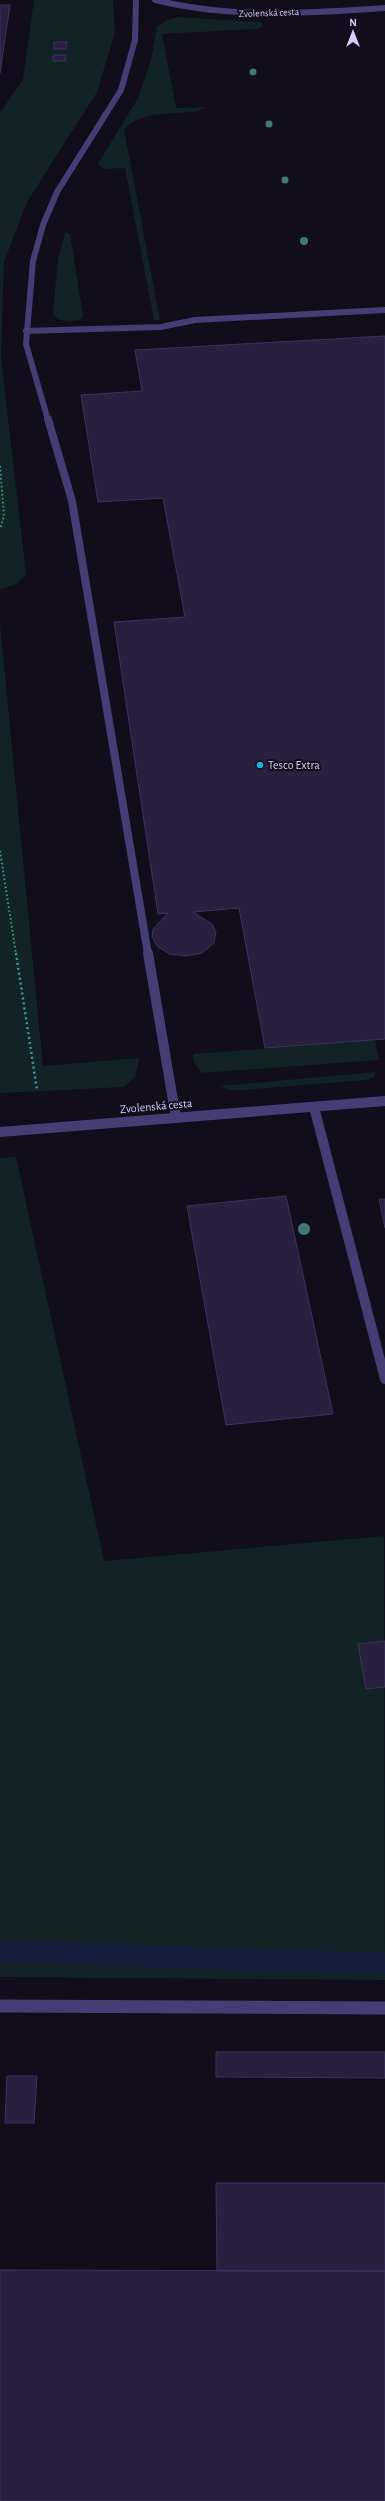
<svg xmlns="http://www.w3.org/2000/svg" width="385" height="2501" viewBox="0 0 385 2501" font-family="'Alegreya Sans',sans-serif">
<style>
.green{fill:#112324}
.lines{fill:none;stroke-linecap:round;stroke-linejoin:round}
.stream{fill:#121e3b;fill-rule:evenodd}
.building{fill:#28203e;stroke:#3f3163}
.path-far1{stroke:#3b9da0;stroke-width:2;stroke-dasharray:1.5 2.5;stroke-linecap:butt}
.path{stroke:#3b9da0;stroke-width:2.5;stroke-dasharray:2 3;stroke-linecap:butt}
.service-far3{stroke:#453e75;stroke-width:6}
.service-far2{stroke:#453e75;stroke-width:8}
.service-far1{stroke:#453e75;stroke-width:10}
.service{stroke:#453e75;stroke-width:13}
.minor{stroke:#453e75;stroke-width:6}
.tertiary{stroke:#453e75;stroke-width:10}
.tree{fill:#3f7874}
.poi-dot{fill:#1bb5d8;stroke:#110d1b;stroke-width:1.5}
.labels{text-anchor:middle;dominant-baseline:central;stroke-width:4;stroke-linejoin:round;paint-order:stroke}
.far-street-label{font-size:10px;fill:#d6cef9;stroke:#110d1b}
.poi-label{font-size:12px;fill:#d6cef9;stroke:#110d1b;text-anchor:start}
.street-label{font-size:12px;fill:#d6cef9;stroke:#110d1b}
</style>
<rect width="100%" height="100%" fill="#110d1b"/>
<path class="green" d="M34,0H113L115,32L97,92L27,202L4,262L1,357L26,574L17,584L0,589V113L23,79Z
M180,17L256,22H261L263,26L257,29L162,34L176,108L205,107L199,111C174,115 143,109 124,130L160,320H154L125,168L103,169L98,164L138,98L151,61L157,26L170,19Z
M65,233L70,234L83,315L81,319C72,323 57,323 53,312L58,259Z
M0,624L43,1066L139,1058L135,1077L124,1087L0,1093Z
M375,1040L379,1060L202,1073L194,1062L193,1054Z
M376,1072L374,1077L365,1080L240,1090H229L220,1086Z
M16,1157L104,1561L384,1536L385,1980L0,1977V1158Z"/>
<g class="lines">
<path class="stream" d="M0,1940L385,1953V1975L0,1962Z"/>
</g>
<path class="building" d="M0,5H10L0,73Z
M54,42H67L66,49H54Z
M53,55H66L65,61H53Z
M385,336V1039L265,1048L239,908L193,912L212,924L216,932L214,943L202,953L186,956L170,954L158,947L152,937L153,929L168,913L158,914L114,622L185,617L163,498L98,502L81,395L142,391L135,350Z
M286,1196L333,1414L226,1425L187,1206Z
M379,1199H385V1228Z
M385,1641V1687L366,1689L358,1644Z
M216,2052H385V2078L216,2077Z
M7,2076H37L34,2123H5Z
M216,2183H385V2271H217Z
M0,2270L385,2271V2501H0Z"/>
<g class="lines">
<path class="path-far1" d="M0,466L4,516L0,529
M0,851L16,954"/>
<path class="path" d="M16,953L37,1090"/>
<path class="service-far3" d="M26,331L161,327L195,320L385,310
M48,420L26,344L33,261L43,225L57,192L121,90L135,40L136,0"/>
<path class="service-far2" d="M48,419L72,501L148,954"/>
<path class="service-far1" d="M148,953L176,1118
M314,1107L385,1379"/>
<path class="service" d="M0,2006L385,2008"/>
<path class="minor" d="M155,0C232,19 307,13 385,8"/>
<path class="tertiary" d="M0,1132L385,1101"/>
</g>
<g class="tree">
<circle cx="253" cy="72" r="3.5"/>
<circle cx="269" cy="124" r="3.5"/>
<circle cx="285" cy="180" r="3.5"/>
<circle cx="304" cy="241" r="4"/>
<circle cx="304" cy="1229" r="6"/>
</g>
<circle class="poi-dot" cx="260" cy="765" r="4"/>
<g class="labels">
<g class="far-street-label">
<text transform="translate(269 13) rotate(-2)">Zvolenská cesta</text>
</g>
<g class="poi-label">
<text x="268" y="765">Tesco Extra</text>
</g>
<g class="street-label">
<text transform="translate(156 1106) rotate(-5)">Zvolenská cesta</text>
</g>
</g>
<g transform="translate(353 32)" stroke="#110d1b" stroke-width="3" paint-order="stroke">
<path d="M0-3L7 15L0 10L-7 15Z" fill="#d6cef9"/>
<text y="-6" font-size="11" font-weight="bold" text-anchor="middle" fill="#d6cef9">N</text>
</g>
</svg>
